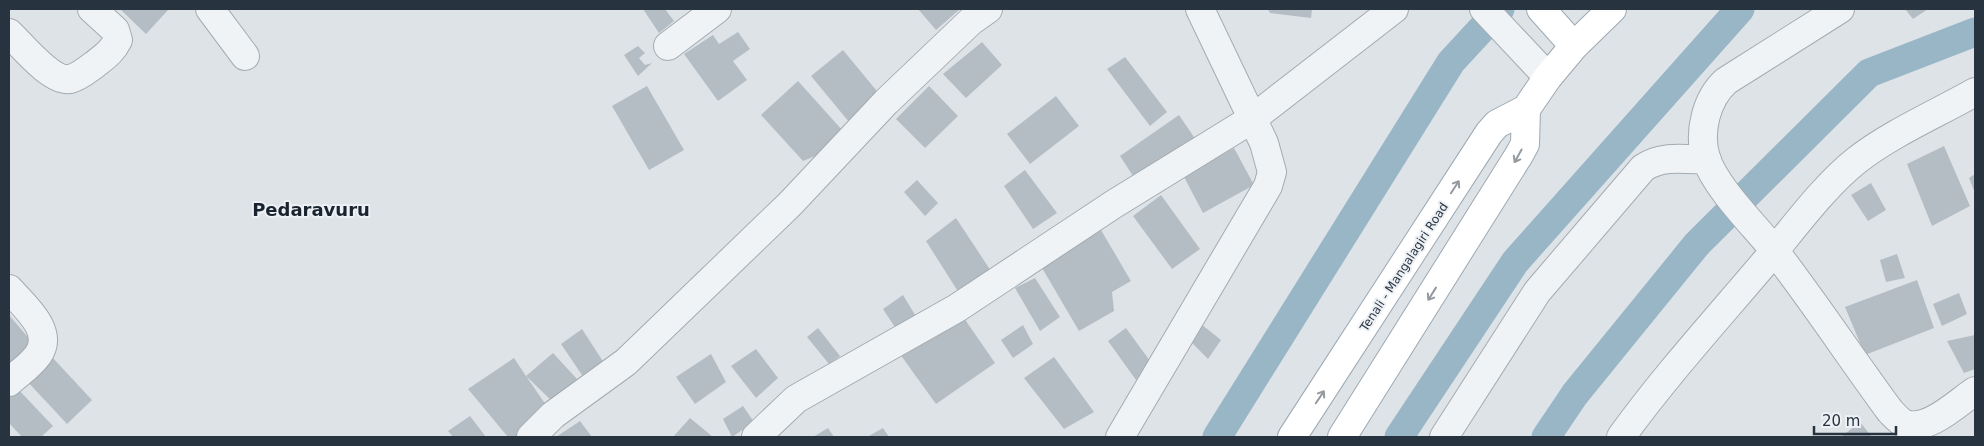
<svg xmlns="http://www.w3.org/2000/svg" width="1984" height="446" font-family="'DejaVu Sans',sans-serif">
	<rect width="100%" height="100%" fill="#dee3e7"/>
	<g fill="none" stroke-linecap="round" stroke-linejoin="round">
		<path stroke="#99b6c7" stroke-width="29" d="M1217,437L1451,62L1500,9
			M1399,437L1515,262L1740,9
			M1546,437L1575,394L1697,244L1869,73L1975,32"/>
	</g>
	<path fill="#b5bdc4" d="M120,9H169L146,34Z
		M643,9H665L674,21L659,33Z
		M918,9H960L936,30Z
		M1268,9H1312L1311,18L1270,13Z
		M1905,9H1928L1913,19Z
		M738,32L750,49L733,61L747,80L718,101L684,54L713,35L719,44Z
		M982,42L1002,65L966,98L943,74Z
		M638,46L645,53L639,58L645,65L652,63L638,76L624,55Z
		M843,50L886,102L854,128L811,76Z
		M1125,57L1167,112L1150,126L1107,69Z
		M798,81L852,141L803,161L761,115Z
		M647,86L684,150L649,170L612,106Z
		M929,86L958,116L925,148L896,119Z
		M1056,96L1079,126L1030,164L1007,134Z
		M1179,115L1198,143L1137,182L1120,156Z
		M1944,146L1970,206L1932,226L1907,164Z
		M1234,148L1254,185L1203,213L1183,175Z
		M1025,170L1057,213L1033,229L1004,186Z
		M1975,174V193L1969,178Z
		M917,180L938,203L925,216L904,192Z
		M1871,183L1886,210L1868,221L1851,195Z
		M1161,195L1200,249L1172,269L1133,216Z
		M956,218L991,271L959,293L926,241Z
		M1098,225L1131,281L1112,292L1114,311L1079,331L1038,261Z
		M1897,254L1905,278L1886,282L1880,260Z
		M1035,278L1060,317L1040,331L1015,288Z
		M1917,280L1934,328L1865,355L1845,307Z
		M1959,293L1967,314L1942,326L1933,304Z
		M903,295L917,318L898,332L883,309Z
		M957,308L995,363L936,404L897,350Z
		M9,315L37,348L9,372Z
		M1201,324L1221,340L1208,359L1190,341Z
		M1023,325L1033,344L1013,358L1001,340Z
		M818,328L840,356L829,364L807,337Z
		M1126,328L1150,361L1136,380L1108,341Z
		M582,329L606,366L586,381L561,344Z
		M1975,335V369L1964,373L1947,341Z
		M756,349L778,378L756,398L731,366Z
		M553,353L577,379L553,402L526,376L553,415L531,437H508L468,389L514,358L526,376Z
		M711,354L726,382L695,404L676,377Z
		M51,356L92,400L67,424L26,380Z
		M1054,357L1094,412L1064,429L1024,378Z
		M16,387L53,426L41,437H22L9,423V394Z
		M743,406L754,422L732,437L723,419Z
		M470,416L486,437H453L448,431Z
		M690,418L713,437H673Z
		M580,421L592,437H556Z
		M1860,422L1872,437H1841Z
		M828,428L834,437H813Z
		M883,428L889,437H867Z"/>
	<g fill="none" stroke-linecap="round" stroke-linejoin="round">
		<g stroke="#a3abb1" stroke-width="30">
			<path id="minor" d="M210,9L245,56
				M1484,9L1548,77
				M1840,9L1726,81C1706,99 1698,133 1706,158C1715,187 1755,226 1774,250C1814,302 1851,358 1890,411C1894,415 1900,422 1905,424C1928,432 1957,403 1975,391
				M9,33C22,45 51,82 70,79C79,77 87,70 94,65C104,57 112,52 118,40L115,30L92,9
				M668,46L717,9
				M9,289C24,306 55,331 38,355C30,366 18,374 9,382
				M531,437L553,415L626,362L790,204L886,102L971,21L988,9
				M756,437L796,399L957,308L1114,204L1252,119L1394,9
				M1120,437L1268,186L1272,172L1264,143L1200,9
				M1444,437L1537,292L1643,168C1662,155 1684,159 1707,160
				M1621,437C1665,376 1717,319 1766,261C1793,229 1823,187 1857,160C1892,133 1936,114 1975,92"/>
		</g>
		<g stroke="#9da9b3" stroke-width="30">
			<path id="major" d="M1541,9L1574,46
				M1292,437L1489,133L1497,124L1526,109
				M1342,437L1519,155L1525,144L1526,109L1548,77L1574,46L1612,9"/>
		</g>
		<use href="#minor" stroke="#f0f3f6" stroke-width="28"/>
		<use href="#major" stroke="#fff" stroke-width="28"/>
	</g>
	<defs><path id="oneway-shaft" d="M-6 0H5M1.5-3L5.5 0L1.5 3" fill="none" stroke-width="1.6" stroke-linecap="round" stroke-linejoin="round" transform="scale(1.25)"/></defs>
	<g stroke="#93999e">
		<use href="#oneway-shaft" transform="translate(1518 156) rotate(119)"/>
		<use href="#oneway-shaft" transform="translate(1455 187) rotate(-57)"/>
		<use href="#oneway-shaft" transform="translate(1432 294) rotate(122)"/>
		<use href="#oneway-shaft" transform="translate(1320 397) rotate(-56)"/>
	</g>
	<g text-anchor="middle" stroke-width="4" stroke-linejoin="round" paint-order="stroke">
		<g font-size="12" fill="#27333e" stroke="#edf1f5">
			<text transform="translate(1404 267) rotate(-57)" y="4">Tenali - Mangalagiri Road</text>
		</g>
		<g font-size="18" font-weight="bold" fill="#19242e" stroke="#edf1f5">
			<text x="311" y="216">Pedaravuru</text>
		</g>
	</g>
	<rect width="1984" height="446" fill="none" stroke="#27333e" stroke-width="20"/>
	<path d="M1814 426v8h82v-8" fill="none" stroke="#27333e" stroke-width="2.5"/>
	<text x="1822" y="426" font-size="15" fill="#27333e" stroke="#edf1f5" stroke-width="4" paint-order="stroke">20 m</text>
</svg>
